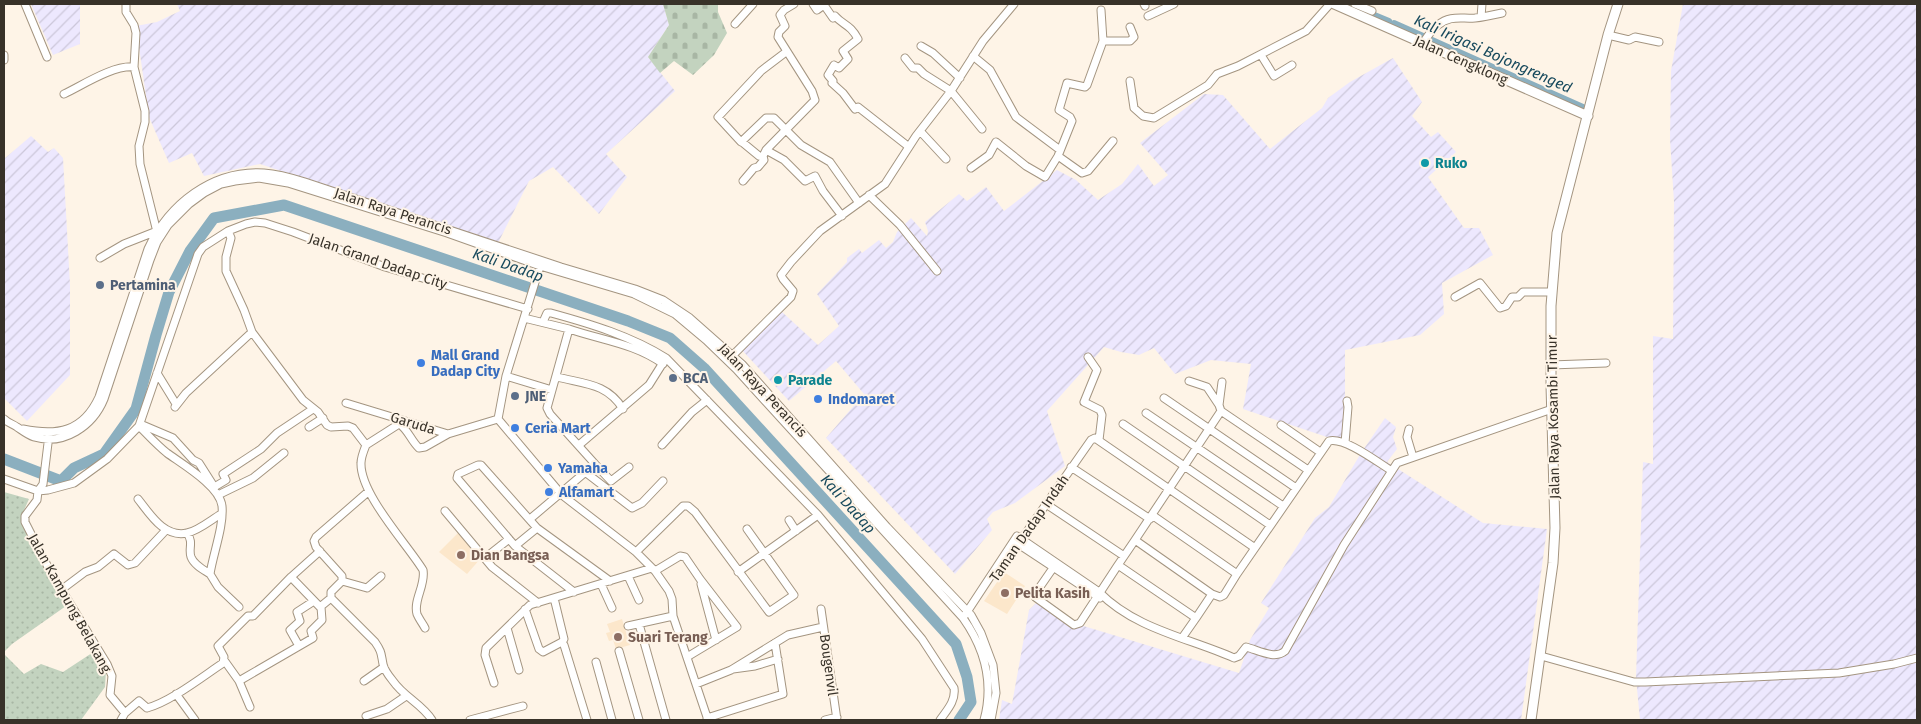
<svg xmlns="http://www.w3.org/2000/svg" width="1921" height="724" font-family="'Fira Sans',sans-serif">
	<defs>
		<pattern id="industrial-furrows" width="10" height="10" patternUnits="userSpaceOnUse" patternTransform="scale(1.25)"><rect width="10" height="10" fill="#ede8fe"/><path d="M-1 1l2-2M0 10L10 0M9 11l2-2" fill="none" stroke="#ccc7da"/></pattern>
		<pattern id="grass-dots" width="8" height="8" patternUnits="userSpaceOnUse" patternTransform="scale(1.25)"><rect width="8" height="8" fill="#c3d3bf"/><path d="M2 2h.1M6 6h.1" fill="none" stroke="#a8b6a4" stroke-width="1.8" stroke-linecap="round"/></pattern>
		<pattern id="cemetery-stones" width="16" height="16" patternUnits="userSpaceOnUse" patternTransform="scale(1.25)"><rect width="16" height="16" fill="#c3d3bf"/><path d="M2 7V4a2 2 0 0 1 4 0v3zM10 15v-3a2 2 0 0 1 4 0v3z" fill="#a8b6a4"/></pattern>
	</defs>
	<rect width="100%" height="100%" fill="#fef4e7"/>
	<path fill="#fce7cb" d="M459,532L481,558L467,574L439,552Z
		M1004,572L1025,586L1007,614L984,601Z
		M622,619L630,645L616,649L613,640L609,641L606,633L610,632L607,624Z"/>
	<path fill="url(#industrial-furrows)" d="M31,4H80V44L53,55Z
		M177,4H663L669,25L648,57L675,91L606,154L627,177L599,214L553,167L529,181L498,243L260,164L204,176L192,153L169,163L149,117L136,26L157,22L180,11Z
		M1683,4H1917V720H1640L1636,678L1643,462L1653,464V336L1673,339L1674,202L1670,139L1671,71Z
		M1393,58L1422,102L1412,116L1431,137L1438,132L1456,152L1428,177L1464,228H1479L1493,255L1442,283L1444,314L1420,335L1345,350V411L1342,442L1243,409L1251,364L1211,360L1175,374L1154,348L1139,355L1121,352L1104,347L1047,411L1065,466L1015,503L993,512L987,519L992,530L955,574L826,438L864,394L836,361L789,401L741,349L781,311L818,345L839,326L817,294L847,262V258L859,249L862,253L879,240L886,248L893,242L897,232L911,218L927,236L928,231L925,222L959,194L967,201L986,187L1004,211L1057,170L1076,180L1098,200L1122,184L1138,164L1154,186L1168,175L1140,143L1204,94L1223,95L1270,149L1322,108L1328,98L1350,82Z
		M31,136L48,152L54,148L63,158L70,285V375L27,421L4,398V159Z
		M1385,418L1396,427L1393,437L1397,449L1387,462L1483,523L1547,529L1521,720H999L1002,700L1012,704L1029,610L1037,602L1057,618L1239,673L1250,640L1269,608L1261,603L1315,518L1329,507L1361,453Z"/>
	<path fill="url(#grass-dots)" d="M4,492L29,499L21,517L34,548L66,606L12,644L4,652Z
		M95,651L106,670L105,687L81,720H4V654L24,674L41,664L63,672Z"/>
	<path fill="url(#cemetery-stones)" d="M663,4H718V12L727,33L714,55L693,75L674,61L660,73L648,57L669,25Z"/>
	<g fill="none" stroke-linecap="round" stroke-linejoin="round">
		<path stroke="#8bafbf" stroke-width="6" d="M1348,4L1389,21
			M1394,23L1583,107"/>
		<path stroke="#8bafbf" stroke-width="11" d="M4,459L61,481L74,468L104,454L136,409L156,335L169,292L190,251L214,218L284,205L628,321L670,338L704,368L956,644L967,677L971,702L959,720"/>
		<g stroke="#a49581" stroke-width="9">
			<path id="minor" d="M25,4L47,57
				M126,4V12L134,25L136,33L134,67L145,111V122L139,146L140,164L157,232
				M813,4L817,10L824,5L833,18L835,16C844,26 850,24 858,39L843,51L848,59L839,68L834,65L828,75L833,81L832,83L843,93L855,109L858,107L909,147
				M1144,4L1145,6
				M1355,4L1372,11
				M1148,16L1174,4
				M1481,17L1482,4
				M735,24L753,4
				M1608,35L1629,40L1635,37L1659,42
				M1103,41H1130L1134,37L1130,27
				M1423,43C1427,37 1432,29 1438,25C1450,15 1461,19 1475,18C1484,17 1493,15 1502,13
				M921,46L933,53L960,78
				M786,52L761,71L718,117L741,142L766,118H774L801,145L830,162L859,203
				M4,55V60
				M1261,55L1274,76L1292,65
				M973,56L990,70L1016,117L1060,150
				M905,58L913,68H918L924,74L951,91L982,129
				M1130,81L1134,108L1143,116L1154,118L1208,85L1217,74L1238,66L1306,31L1330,4
				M64,94C83,85 113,65 134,67
				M920,131L946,159
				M742,142L759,156L763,157
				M766,150L784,160L805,181L815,176L823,191L842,216
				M1058,156L1082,173L1088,171L1113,141
				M971,168L989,155L996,142L1026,166L1045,177L1058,156L1072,121L1070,117L1059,110L1067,83L1085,87L1087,85L1103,41L1101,10
				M743,181L754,168L758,167L764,160L763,156L766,150L815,100L812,91L778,37L779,32L785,26L780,15L784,10L794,4
				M869,195L900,225L937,271
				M228,231L231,238L226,257V271L244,310L252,332L303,400L318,412L327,425L331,427L348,426L353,428L366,445
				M100,258L124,244L157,231
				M1455,297L1480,283L1500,308L1506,306L1512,297H1518L1523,292H1552
				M524,318L569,329L547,408L550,414L595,464L530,519
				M543,322L547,313H551C591,324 631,336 666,358L818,515L922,639L954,688C956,701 947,710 940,720
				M569,329C601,340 636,344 663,364
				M731,357L791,297L793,291L783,279L781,275L791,262L820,231L885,184L916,136L951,91L983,41L1014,4
				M1088,357L1097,370L1084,402L1100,410L1102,415L1099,440
				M1551,365L1606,363
				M157,373L176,404
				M506,376L552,390
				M557,377C584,384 607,383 623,409
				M1189,381L1207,387L1219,405
				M1222,382L1219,405L1221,411L1308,470
				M1164,398L1296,488
				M346,403L448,434L498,419
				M175,407L186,393L252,332
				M1146,413L1283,506
				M4,419C8,423 13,424 17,427C23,431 28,435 34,437C64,446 93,426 104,399L150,260L157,242L168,225L189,204L204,193L221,184L235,181L259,178L288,183L447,233L540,266L634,294L675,314L706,340L736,369L963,618C985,649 994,683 984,720
				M498,419L562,495L636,552L655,571L669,591L672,599L673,616L708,720
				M498,419L506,376L541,263
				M140,424L173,438L193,460L199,463L213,485L216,486L226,480L223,474L261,449L277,433L313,409
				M1123,424L1270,525
				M1281,425L1320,452
				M139,426C148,435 157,445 167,453C182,464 220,486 222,506C224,526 213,554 210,574L218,587L239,607
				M309,427L323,418
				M23,429C57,436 83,432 99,397L148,249C169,204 212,170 264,173C278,174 292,178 305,182L561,267L635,289L663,300L690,318L742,364L887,527L971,615L981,633L993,665L996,693L991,720
				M1409,429L1407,437L1413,457
				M49,435L43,484L38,491L37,500L25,516V522L49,569L107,664L112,676L110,695L125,713L121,720
				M1345,443L1348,407L1347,401
				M579,445L649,385L666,358
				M662,445L692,412L707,400
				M595,464L611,481L629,467
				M478,465H481L537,528L515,546L457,478L458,474Z
				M1071,467L1150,519
				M585,472L632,508L642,503L663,481
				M4,479L38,491L48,490L74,483L107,459L139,426L198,254L203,247L228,231L246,224L255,222L265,223L293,232L385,267L528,309
				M218,495L253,478L284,453
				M138,499C150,514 164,538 187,533C198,531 211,520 221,514
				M1046,504L1124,556
				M445,511L492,567L538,603
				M1152,515L1237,574
				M789,520L796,531
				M537,528L610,581
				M187,533C194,543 188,548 191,557C194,565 204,570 210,574
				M1135,540L1221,411
				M1015,542L1100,598
				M515,546L574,592
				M636,552L683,506H688L695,512L769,612L794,595L747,529
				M485,558L509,539
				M1005,563L1091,440L1095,438L1255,548
				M1053,568L1035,594V597L1074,625L1080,623L1118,565L1196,618L1212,594L1135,540L1118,565
				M655,571L680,556L685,557L700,579L737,627L687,657
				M738,572L818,515
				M628,576L639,600
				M291,577L320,551
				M342,581L367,588L381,576
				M601,584L612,608
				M701,584L716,640
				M61,590L85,572L98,567L114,554L128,565L135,563L166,530
				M1212,594L1220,597L1224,595L1237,574L1329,441C1345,437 1377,462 1392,471
				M331,598L375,642C382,652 381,654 383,664C384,670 389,676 393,681C404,697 422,704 432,720
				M525,609L539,649L543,652L562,642L564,639L554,598
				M821,609L837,720
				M965,615L1017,536L1099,592C1135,629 1189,638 1234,658L1239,656L1246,647C1258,650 1275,660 1285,651L1344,545L1397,463L1552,409
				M639,624L666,720
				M628,626L673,616
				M425,628C423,624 419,619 417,614C413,600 426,585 423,570C407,544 360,494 361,463C361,457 364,450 366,445L399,424C408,429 411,441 419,448L425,447L448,434
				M507,628L519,670
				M1182,638L1196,618
				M564,645L587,720
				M299,646L290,630L300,621L297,612L314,601
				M619,651L639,720
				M1541,656L1634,682H1645L1839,673L1894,664L1917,658
				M224,660L239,681L250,707
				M596,662L612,720
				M733,669L755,666L778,659
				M239,681L313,638L311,631L322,620L321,607
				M364,681L384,667
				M494,683L485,655L486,648L530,605L652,568
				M696,684L731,670L788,635L823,627
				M176,694L195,720
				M125,713L139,701L147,708C170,702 202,677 223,663L224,657L218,646L248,616H253L291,577L320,607L331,598V592L342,581V576L316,547L314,541L316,537L369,491
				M366,716L387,709L406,696
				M707,718L783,694L775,643
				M470,720L523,706
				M825,720L837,717"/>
		</g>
		<g stroke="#a49581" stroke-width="11">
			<path id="major" d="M1334,4L1588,116
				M1531,720L1553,563L1555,528L1551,385V306L1557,233L1608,35L1618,4"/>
		</g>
		<use href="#minor" stroke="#fff" stroke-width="7"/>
		<use href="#major" stroke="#fff" stroke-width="9"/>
	</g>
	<g fill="#0f9aa8" stroke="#fef4e7" stroke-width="2">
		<circle cx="1425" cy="163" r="5"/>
		<circle cx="778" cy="380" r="5"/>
	</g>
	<g fill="#5c6f8a" stroke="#fef4e7" stroke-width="2">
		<circle cx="100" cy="285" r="5"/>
		<circle cx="673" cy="378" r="5"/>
		<circle cx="515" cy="396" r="5"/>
	</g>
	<g fill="#3f7fe0" stroke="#fef4e7" stroke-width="2">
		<circle cx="421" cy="363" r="5"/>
		<circle cx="818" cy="399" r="5"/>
		<circle cx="515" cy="428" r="5"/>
		<circle cx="548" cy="468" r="5"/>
		<circle cx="549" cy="492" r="5"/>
	</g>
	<g fill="#8d6e63" stroke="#fef4e7" stroke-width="2">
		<circle cx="461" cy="555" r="5"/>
		<circle cx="1005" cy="593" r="5"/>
		<circle cx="618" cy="637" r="5"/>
	</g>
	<g text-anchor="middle" stroke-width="4" stroke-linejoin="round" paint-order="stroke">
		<g font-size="14" fill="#383229" stroke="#fef4e7">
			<text transform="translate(1461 60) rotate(24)" y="5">Jalan Cengklong</text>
			<text transform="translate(393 211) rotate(18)" y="5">Jalan Raya Perancis</text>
			<text transform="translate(378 261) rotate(19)" y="5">Jalan Grand Dadap City</text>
			<text transform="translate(763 390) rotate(47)" y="5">Jalan Raya Perancis</text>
			<text transform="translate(1553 417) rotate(-91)" y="5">Jalan Raya Kosambi Timur</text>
			<text transform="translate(413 423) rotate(17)" y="5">Garuda</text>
			<text transform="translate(1029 528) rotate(-55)" y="5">Taman Dadap Indah</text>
			<text transform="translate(70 603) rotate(61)" y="5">Jalan Kampung Belakang</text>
			<text transform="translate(829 665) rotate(82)" y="5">Bougenvil</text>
		</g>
		<g font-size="14" font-weight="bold" fill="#0d838f" stroke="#fef4e7" text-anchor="start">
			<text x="1435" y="168">Ruko</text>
			<text x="788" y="385">Parade</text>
		</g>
		<g font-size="14" font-weight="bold" fill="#4e5e75" stroke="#fef4e7" text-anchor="start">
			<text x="110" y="290">Pertamina</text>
			<text x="683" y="383">BCA</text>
			<text x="525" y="401">JNE</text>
		</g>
		<g font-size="14" font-weight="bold" fill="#366cbe" stroke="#fef4e7" text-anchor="start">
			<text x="431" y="360">Mall Grand<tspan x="431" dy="16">Dadap City</tspan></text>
			<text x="828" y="404">Indomaret</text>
			<text x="525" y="433">Ceria Mart</text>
			<text x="558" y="473">Yamaha</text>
			<text x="559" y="497">Alfamart</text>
		</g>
		<g font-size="14" font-weight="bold" fill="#785e54" stroke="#fef4e7" text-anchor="start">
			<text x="471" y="560">Dian Bangsa</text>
			<text x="1015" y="598">Pelita Kasih</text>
			<text x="628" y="642">Suari Terang</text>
		</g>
		<g font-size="15" font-style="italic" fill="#184a5d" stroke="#fef4e7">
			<text transform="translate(1493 54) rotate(24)" y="5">Kali Irigasi Bojongrenged</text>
			<text transform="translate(508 265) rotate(19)" y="5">Kali Dadap</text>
			<text transform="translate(848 504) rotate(48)" y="5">Kali Dadap</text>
		</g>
	</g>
	<rect width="1921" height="724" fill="none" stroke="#383229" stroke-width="10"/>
</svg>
